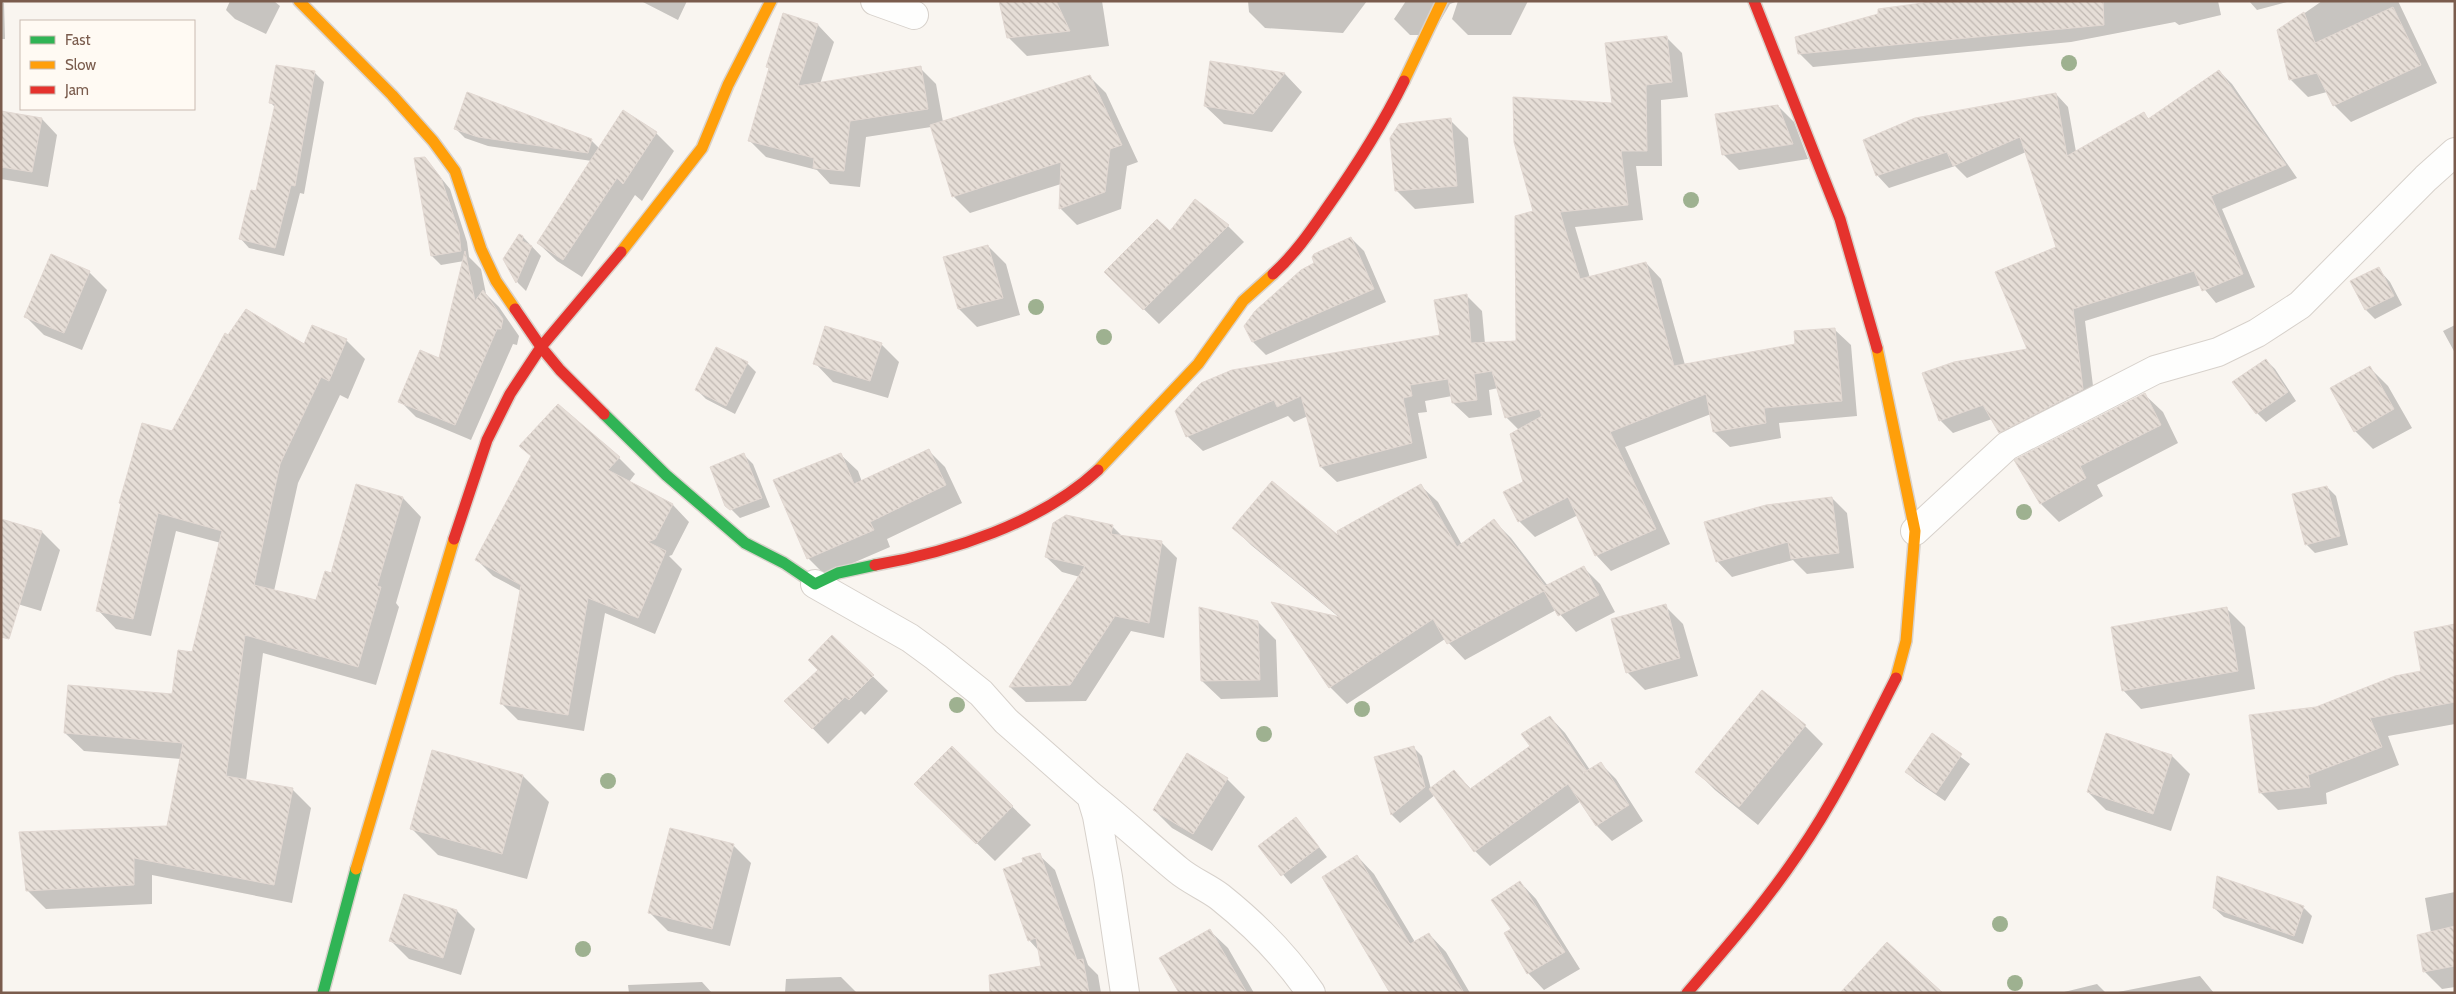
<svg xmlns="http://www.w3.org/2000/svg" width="2456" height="994" font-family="Cabin,sans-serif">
	<defs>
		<pattern id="building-back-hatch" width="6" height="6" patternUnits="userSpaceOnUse" patternTransform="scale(1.25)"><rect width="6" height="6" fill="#e6ded7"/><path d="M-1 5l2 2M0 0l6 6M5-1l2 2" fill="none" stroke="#bfb7b1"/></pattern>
	</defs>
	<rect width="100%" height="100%" fill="#f9f5f0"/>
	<path fill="#0003" d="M1,1L4,3L5,39H1Z
		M230,1H274L280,6L266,34L235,19L226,10Z
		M641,1H687L678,20Z
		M1013,1H1102L1109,46L1027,56L1009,38Z
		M1248,1H1367L1343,33L1265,28L1249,12Z
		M1406,1H1528L1511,35H1468L1452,19L1458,1L1450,4L1432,35H1410L1394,19Z
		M1947,1H2218L2221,15L2179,25L2175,22L2071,42L1813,67L1799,53Z
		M2249,1H2291L2257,10Z
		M2322,1H2398L2437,83L2351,122L2334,105L2327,92L2308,97L2290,79L2279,31Z
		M784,15L818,25L834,42L820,84L920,68L936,84L943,122L1090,77L1106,93L1138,162L1127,166L1121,209L1077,225L1060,208L1061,184L970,213L953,196L931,127L866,137L860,187L830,184L817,170L766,157L750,141Z
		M1666,37L1682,53L1688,97L1661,100L1662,166H1636L1643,220L1575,227L1590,278L1646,263L1661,279L1685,365L1796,346L1835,330L1851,345L1857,416L1779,423L1781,438L1730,447L1714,432L1711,414L1625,447L1670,544L1611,571L1596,555L1578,515L1535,537L1519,521L1525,483L1519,430L1506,417L1498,388L1489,390L1492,415L1469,418L1453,403L1452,396L1425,401L1427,412L1418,413L1427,458L1337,482L1321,467L1308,416L1294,422L1288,416L1203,451L1187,436L1177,412L1442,336L1467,296L1482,311L1485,344L1518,342L1534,212L1614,104Z
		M1211,62L1285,74L1302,92L1272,132L1224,124L1205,106Z
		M277,67L315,73L324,82L304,194L300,193L284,256L249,248L240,238L257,192L276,108L271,103Z
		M2219,71L2232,84L2297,178L2222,209L2255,287L2216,303L2201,285L2085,321L2095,402L2012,445L2000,432L1992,419L1953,433L1940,420L2029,350L2057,248L2026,152L1967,178L1955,166L1889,188L1877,175L2056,94L2068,107L2076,152L2144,114L2149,119Z
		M1778,106L1794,122L1808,159L1739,170L1723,154Z
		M1,112L42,119L57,135L48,187L1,179Z
		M623,112L656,133L674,151L642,201L635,195L582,277L557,261L538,243L592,161L488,146L465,138L456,129L591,140L600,149Z
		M1450,120L1468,138L1474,203L1415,209L1397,191Z
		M425,158L450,189L467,242L469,257L481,269L486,294L499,307L519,336L517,345L513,344L471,440L416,417L400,401L440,360L464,261L441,265L432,256Z
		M1196,201L1228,226L1244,242L1159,324L1106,272L1170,233Z
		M523,237L541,256L526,291L518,283L504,259Z
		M1351,238L1364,251L1386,302L1266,355L1253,342L1316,263Z
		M988,246L1006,264L1020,315L977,327L959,309Z
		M89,272L107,290L82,350L44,335L26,317Z
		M2381,272L2390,282L2402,305L2375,319L2366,310L2352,282Z
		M2455,325V353L2443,331Z
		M346,340L365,359L348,399L340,395L298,483L274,591L317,602L332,574L403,498L421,517L396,603L399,607L376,685L263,653L246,781L292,789L311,808L292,903L152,875V904L46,909L27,890L168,827L181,759L84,751L65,733L173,696L193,653L221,543L176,531L151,636L116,629L98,610L173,433L305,345Z
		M881,344L899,362L888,398L833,382L815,363Z
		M2266,360L2275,369L2296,401L2266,422L2257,413Z
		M747,363L756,372L735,414L706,399L697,390Z
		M2370,368L2388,386L2412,428L2373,449L2355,431Z
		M2144,394L2163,412L2178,443L2097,485L2103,496L2059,522L2041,504Z
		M928,450L945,467L962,503L887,539L890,547L825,575L808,558L840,454L858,471L862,482Z
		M744,455L753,464L770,507L740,518L727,505Z
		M619,458L635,474L629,482L673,505L689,522L672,555L669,556L682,569L655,634L605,613L584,731L518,720L501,703L521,591L493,576L477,560Z
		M1421,486L1438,502L1462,545L1494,521L1511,538L1548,586L1583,567L1600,584L1615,612L1576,632L1556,610L1465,660L1445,639L1347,704L1330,687L1340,618L1251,545L1234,528L1340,538Z
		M2327,487L2336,496L2348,545L2315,553L2306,544Z
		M1832,498L1847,513L1854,568L1807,574L1793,560L1732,577L1717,561Z
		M1112,526L1123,537L1161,542L1177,558L1164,638L1131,631L1086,701L1026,702L1010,687L1080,577L1062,572L1046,557Z
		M42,532L60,550L41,611L1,599Z
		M1665,606L1683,624L1698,676L1645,690L1627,672Z
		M2227,609L2245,627L2255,689L2141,709L2123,690Z
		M1258,622L1276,640L1278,697L1221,699L1202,681Z
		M2455,625V724L2388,736L2399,765L2326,793L2327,804L2278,810L2260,792L2316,708L2423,672Z
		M832,637L888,691L865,715L861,711L828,744L786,701L819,670Z
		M1762,691L1805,726L1823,744L1758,825L1715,790L1697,772Z
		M1550,717L1565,733L1590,770L1601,764L1616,779L1643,821L1612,841L1597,826L1581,801L1490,866L1475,851L1435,795L1400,823L1392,815L1375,757L1413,747L1422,756L1431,789L1454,771L1471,789L1531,747Z
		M1932,735L1970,764L1945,801L1916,781L1907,772Z
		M952,748L1031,825L995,861L916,784Z
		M433,752L523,776L549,802L527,879L438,855L412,829Z
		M2172,756L2190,774L2171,831L2106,810L2088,792Z
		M1227,779L1245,797L1212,851L1172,828L1154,810Z
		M1296,818L1327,857L1291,884L1260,847Z
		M733,845L751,863L730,946L668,931L650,913Z
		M1039,855L1055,870L1088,965L1098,975L1101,993H1046L1039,951L1029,940L1025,863Z
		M1357,856L1374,874L1415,942L1429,934L1446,952L1470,993H1391Z
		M1520,882L1536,899L1580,969L1544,990L1528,973L1505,934L1513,930Z
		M2455,892V987L2442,989L2424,971L2431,933L2425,898Z
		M2303,907L2312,916L2303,944L2224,917L2214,908Z
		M457,911L475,929L461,975L409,959L391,941Z
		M1209,930L1228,948L1254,993H1181Z
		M2200,976L2214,993H2113Z
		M841,977L857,993H785L786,979Z
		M702,982L712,993H629L628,985Z
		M2097,984L2106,993H2060Z"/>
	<path fill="url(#building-back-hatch)" stroke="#e2d8d2" d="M999,1H1056L1070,31L1007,38Z
		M1937,1H2103L2104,25L1798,54L1795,37L1878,14V9Z
		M2393,7L2421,65L2333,106L2317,73L2289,80L2277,30L2304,12L2315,43Z
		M783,13L818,24L798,86L921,66L928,109L850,121L844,171L813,168L814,158L748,141L769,68L766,67Z
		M1667,36L1672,82L1646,85L1647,151H1621L1628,205L1560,212L1580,279L1646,262L1674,366L1795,344L1794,331L1835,328L1842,401L1764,408L1766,423L1713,432L1706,394L1610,432L1656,529L1595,556L1568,497L1518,522L1503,492L1523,482L1510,434L1542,416L1539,409L1505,418L1492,371L1474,374L1477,400L1452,403L1448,379L1410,385L1412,396L1403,398L1412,443L1320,467L1301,396L1277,407L1274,400L1186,437L1175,411L1201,383L1232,370L1440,335L1434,300L1467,294L1471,343L1516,341L1515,216L1533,211L1514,142L1513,97L1612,103L1605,43Z
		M1210,61L1285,73L1253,114L1204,106Z
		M276,65L315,71L295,186L291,185L275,248L239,239L251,190L256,191L275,104L269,103Z
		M2219,70L2286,165L2211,196L2243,274L2202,291L2194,271L2073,309L2083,389L1999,433L1983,405L1939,421L1922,373L1954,362L2027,349L1995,272L2056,247L2020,137L1953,166L1947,152L1876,176L1863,140L1915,118L2056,93L2067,156L2144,112L2148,119Z
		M1090,75L1122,145L1110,149L1105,192L1059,209L1061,162L952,197L930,125Z
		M467,92L592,139L588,153L478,137L454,129Z
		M1778,105L1793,144L1722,155L1715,114Z
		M623,110L657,132L623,184L617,178L563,260L537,243Z
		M1,111L42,118L32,172L1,167Z
		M1451,118L1457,186L1395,191L1390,138L1399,124Z
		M425,157L441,178L459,232L461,251L431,256L414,158Z
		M1195,199L1229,225L1143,310L1104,272L1157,219L1170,231Z
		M519,234L523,236L522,241L532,246L516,283L503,259Z
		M1351,237L1374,289L1252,342L1244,326L1255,311L1301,270L1314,263L1312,257L1314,254Z
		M988,245L1003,298L958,309L943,257Z
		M465,251L475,301L483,290L503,319L501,329H497L455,425L398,402L420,350L439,358Z
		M51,254L90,271L64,333L24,317Z
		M2379,267L2394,296L2365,310L2350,281Z
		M246,309L304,344L312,325L347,339L329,381L321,377L280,464L254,585L316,600L325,571L331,573L356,484L403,497L377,586L381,587L358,667L245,635L226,776L293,788L274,885L134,858V885L26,891L19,832L167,826L183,743L64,733L68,685L172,694L178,650L192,652L222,531L158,513L133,619L96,611L121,504L119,503L142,423L172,431L225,333L228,335Z
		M825,326L882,343L870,381L813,364Z
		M716,347L748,362L726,406L695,390Z
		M2266,359L2288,392L2256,414L2232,382Z
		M2370,366L2394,409L2354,432L2330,388Z
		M2145,393L2161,425L2080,466L2086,478L2040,504L2014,460Z
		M558,404L620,457L608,470L673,504L655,539L648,542L666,551L638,618L588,598L568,715L500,704L521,585L475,560L531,456L519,446Z
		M929,449L946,485L870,522L874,530L807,559L773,480L841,453L854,484Z
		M744,453L762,498L730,510L725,506L710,467Z
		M1272,481L1338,535L1337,531L1421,484L1457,547L1494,519L1545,586L1584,566L1599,595L1558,616L1544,591L1447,644L1433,619L1329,688L1271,602L1340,617L1232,528Z
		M2327,486L2340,536L2305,545L2292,494Z
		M1832,497L1839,553L1791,559L1788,542L1716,562L1704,522L1766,505Z
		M1066,515L1113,525L1111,534L1162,541L1149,623L1115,616L1070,685L1009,687L1085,566L1045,557L1053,523Z
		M1,519L42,531L9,639L1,637Z
		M1666,604L1680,658L1626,673L1611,619Z
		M1199,607L1258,621L1260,680L1201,681Z
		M2227,607L2238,671L2122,691L2111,627Z
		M2455,624V702L2370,718L2382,747L2308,775L2310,787L2259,793L2249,715L2316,707L2395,676L2421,671L2414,632Z
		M832,635L874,675L849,700L845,697L812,729L784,701L818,670L808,660Z
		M1762,690L1806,725L1739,807L1695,772Z
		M1550,716L1587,771L1583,773L1601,762L1629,805L1596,826L1568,784L1474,852L1429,789L1454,770L1470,789L1530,746L1521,734Z
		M1932,733L1962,754L1936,793L1905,772Z
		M2106,733L2172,755L2153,814L2087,792Z
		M952,746L1013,806L976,844L914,784Z
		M1414,746L1425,787L1391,815L1374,757Z
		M432,750L523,775L502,854L410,829Z
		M1187,753L1228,778L1193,834L1153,810Z
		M1296,817L1319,847L1281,876L1258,846Z
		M670,828L734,844L712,929L648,913Z
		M1040,853L1077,960L1083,959L1089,993H990L989,975L1041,966L1036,938L1028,941L1003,869L1023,862L1022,858Z
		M1357,855L1410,944L1429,933L1464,993H1390L1322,877Z
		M2217,876L2304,906L2294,936L2213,908Z
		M1520,881L1565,952L1527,974L1504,933L1511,929L1491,900Z
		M404,894L457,910L443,958L389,941Z
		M2455,926V966L2423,972L2417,935Z
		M1210,929L1247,993H1179L1159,958Z
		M1887,942L1943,993H1840Z"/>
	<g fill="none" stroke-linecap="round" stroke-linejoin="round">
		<g stroke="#d7d1cb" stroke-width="30">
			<path id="street" d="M875,1L914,15
				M1915,531L2007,446L2155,370L2218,352L2257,333L2300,305L2426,178L2455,152
				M815,584L910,638L936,657L981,693L1006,721L1091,796L1097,816L1108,877L1125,993
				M1091,796C1121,820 1149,846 1178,870C1191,881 1207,887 1220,897C1255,925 1286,956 1311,993"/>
		</g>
		<g stroke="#d9d2cb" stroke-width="14">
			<path id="fast" d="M604,414L666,475L745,543L784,563L815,584L838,573L875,565
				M323,993L356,869"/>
		</g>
		<g stroke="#d9d2cb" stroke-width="14">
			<path id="slow" d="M299,1L392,95L433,141L455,171L481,249L496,281L515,309
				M1404,81L1442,1
				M621,252L702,148L728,85L771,1
				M1877,348L1915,531L1906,641L1896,678
				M1098,470L1198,364L1243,301L1273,274
				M356,869L454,539"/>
		</g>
		<g stroke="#d9d2cb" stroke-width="14">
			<path id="jam" d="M1754,1L1840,219L1877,348
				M1273,274C1295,254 1310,232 1326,209C1355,168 1382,126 1404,81
				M604,414L560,370L541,347L621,252
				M454,539L487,440L510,394L541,347L515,309
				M875,565C951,552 1041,523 1098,470
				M1687,993C1726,948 1765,903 1798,854C1836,799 1866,737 1896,678"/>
		</g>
		<use href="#street" stroke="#fefefd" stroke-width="28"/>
		<use href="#fast" stroke="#30b455" stroke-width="11"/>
		<use href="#slow" stroke="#ff9f0a" stroke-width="11"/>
		<use href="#jam" stroke="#e5322d" stroke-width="11"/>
	</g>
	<g fill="#9eb190">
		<circle cx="2069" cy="63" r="8"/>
		<circle cx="1691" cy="200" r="8"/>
		<circle cx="1036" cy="307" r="8"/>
		<circle cx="1104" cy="337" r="8"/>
		<circle cx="2024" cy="512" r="8"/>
		<circle cx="957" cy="705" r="8"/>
		<circle cx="1362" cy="709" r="8"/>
		<circle cx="1264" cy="734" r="8"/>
		<circle cx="608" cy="781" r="8"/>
		<circle cx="2000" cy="924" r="8"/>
		<circle cx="583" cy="949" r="8"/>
		<circle cx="2015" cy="983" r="8"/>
	</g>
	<rect width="2456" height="994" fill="none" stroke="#7a5c4d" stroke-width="5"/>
	<rect x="20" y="20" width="175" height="90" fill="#fffaf3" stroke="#cabbb1"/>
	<rect x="30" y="36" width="25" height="8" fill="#30b455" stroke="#cabbb1"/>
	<text x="65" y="45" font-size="15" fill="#7a5c4d">Fast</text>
	<rect x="30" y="61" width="25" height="8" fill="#ff9f0a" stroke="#cabbb1"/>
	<text x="65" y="70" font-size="15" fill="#7a5c4d">Slow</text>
	<rect x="30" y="86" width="25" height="8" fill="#e5322d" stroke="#cabbb1"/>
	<text x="65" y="95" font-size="15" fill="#7a5c4d">Jam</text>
</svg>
